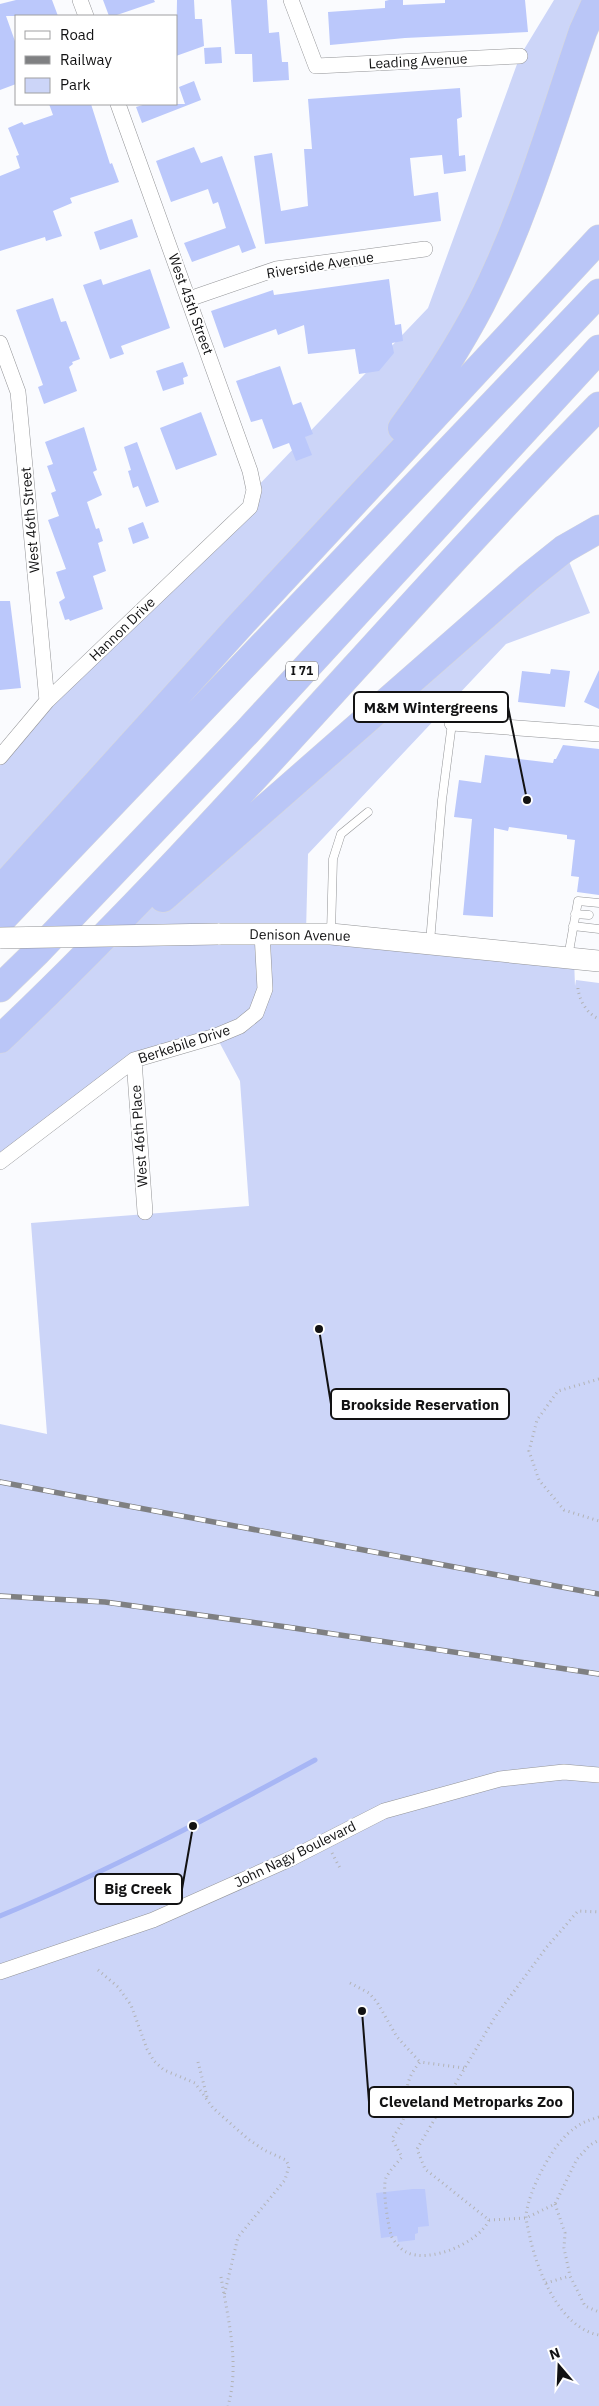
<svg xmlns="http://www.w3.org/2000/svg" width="599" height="2406" font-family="'IBM Plex Sans',sans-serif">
	<rect width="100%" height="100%" fill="#fafbfe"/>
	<path fill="#ccd5f8" d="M554,0H597L516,226L424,398L379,460L0,890V757L250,507L254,490L428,308L520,56Z
		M564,549L590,613L506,644L308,854L306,932L574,959L575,986L576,980L599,983V2406H0V1424L47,1434L31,1223L249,1206L240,1081L216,1036L134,1060L0,1162V1039Z"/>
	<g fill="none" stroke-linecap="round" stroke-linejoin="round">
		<path stroke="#a7b6f5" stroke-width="5" d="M0,1916C109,1871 212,1816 315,1760"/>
	</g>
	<path fill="#bbc8fb" d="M16,0H52L58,16H6L16,44V84L0,90V4Z
		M103,0H154L155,2L114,16H109Z
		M177,0H194L195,19H202L204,46L176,56Z
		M231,0H267L269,33L279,32L282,62H288L289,80L253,82L252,54H235Z
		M389,0H403V5L445,3V0H525L528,32L405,38L330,45L328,12L385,8V1Z
		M221,47L222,63L205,64L204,48Z
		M194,81L201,100L142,123L136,107L146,104H185L179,87Z
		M460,88L462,117L457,119L459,156L465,155L466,171L444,174L442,155L410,158L414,196L438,192L441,221L265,244L254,156L272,153L281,211L308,206L304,149H312L308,99Z
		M49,104H91L110,164L112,163L119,182L70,198L72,203L53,211L62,236L46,241L45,237L0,251V176L20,168L16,156L19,155L8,128L22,122L24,125L53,115Z
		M194,147L201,163L222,156L256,248L242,253L239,245L192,262L184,243L226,228L218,202L213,204L208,189L171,202L156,161Z
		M132,219L138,237L100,250L94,232Z
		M150,269L170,328L121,346L124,354L110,359L83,285L101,279L103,285Z
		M389,279L395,325L401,324L403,341L392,343L394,353L379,371L359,374L355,349L308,354L304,325L278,335L276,329L224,348L211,311L273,290L274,295Z
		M53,298L61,322L66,321L80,359L72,362L73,364L69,367L77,391L44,404L38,387L43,385L16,310Z
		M183,362L188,376L183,378L184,384L163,391L156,371Z
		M280,366L293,405L301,402L313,434L305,437L312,455L296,461L289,443L273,449L262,419L251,422L236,381Z
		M201,412L217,455L176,470L160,428Z
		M84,427L97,470L93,472L102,495L87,502L96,529L99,528L103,541L98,543L106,571L93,576L103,609L70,621L69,619L65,620L59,602L65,598L56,572L66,569L48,520L59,516L51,493L56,491L47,466L53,464L45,442Z
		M137,442L159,502L146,507L138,486L133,488L128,471L131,470L124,447Z
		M143,522L149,538L133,544L128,528Z
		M0,601H10L21,688L0,690Z
		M551,669L570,671L565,707L518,702L522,671L550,674Z
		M599,670V709L584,702Z
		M563,745L599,749V895L577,892L579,877L571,876L575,840L567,839V835L509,827L508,831L494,828L493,917L463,915L472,819L454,817L459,780L481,783L485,755L553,763L554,759H556Z
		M413,2189H425L429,2226L418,2227V2233L415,2234V2240L398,2242L397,2236L381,2238L376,2193Z"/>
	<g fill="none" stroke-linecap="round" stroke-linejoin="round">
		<g stroke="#939497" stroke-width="9">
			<path id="service" d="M575,914L589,915
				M573,926L599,929
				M331,932L333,859L341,834L368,812
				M430,942L442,800L452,723
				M568,957L578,901L599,903"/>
		</g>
		<g stroke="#939497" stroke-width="16">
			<path id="minor" d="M80,0L86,16
				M291,0L316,66L520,56
				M189,299L276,269L425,249
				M0,343L18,392L47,701
				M452,723L599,734
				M0,757L47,701L250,507L254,490L250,471L118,104
				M134,1060L145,1212
				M0,1162L134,1060L216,1036L240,1026L256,1013L265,989L262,933
				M0,1972L153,1920L290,1859L384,1811L500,1779L564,1772L599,1775"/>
		</g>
		<g stroke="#939497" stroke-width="22">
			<path id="secondary" d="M218,934H331L599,961"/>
		</g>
		<g stroke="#d9d9d9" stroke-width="29">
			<path id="motorway" d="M402,428C431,389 458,348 481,304C525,217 552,122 583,31L597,0
				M0,890L243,622L599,239
				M163,898L529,577L564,549L599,529
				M0,921L599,293
				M0,988L37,952L247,732L599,349
				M0,1039C211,839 396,613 599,406"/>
		</g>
		<path stroke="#b2b3b6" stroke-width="3" stroke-dasharray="1 4" stroke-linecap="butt" d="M578,988C579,1000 587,1014 599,1019
			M599,1379L558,1391L537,1420L529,1451L539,1480L564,1510L599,1521
			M332,1853L341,1870
			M98,1970L118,1987L131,2005L147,2049L154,2061L164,2070L195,2083L213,2108L248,2139L264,2150L286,2160L289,2166L285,2180L238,2237L224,2296
			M350,1983L369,1993L377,2002L397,2037L420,2062
			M198,2062L207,2097
			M464,2068L420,2062C401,2085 410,2092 404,2117C402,2125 396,2132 392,2139L402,2157C397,2163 389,2171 386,2178C382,2188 388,2224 391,2235C392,2239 401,2250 406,2252C429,2264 479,2243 489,2220L425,2169L417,2149L495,2017L546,1948L578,1911L599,1912
			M599,2117C590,2120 582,2122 575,2128C553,2142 529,2190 526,2215C526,2223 529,2231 530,2238C538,2272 560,2328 599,2335
			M555,2204L565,2233L564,2248L570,2276L585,2306L599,2312
			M489,2220L526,2218L555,2204L577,2159L590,2145L599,2140
			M221,2277C228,2319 240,2364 228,2406
			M546,2283L570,2276"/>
		<use href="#service" stroke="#fff" stroke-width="8"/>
		<use href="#minor" stroke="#fff" stroke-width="15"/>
		<use href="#secondary" stroke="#fff" stroke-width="21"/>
		<use href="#motorway" stroke="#bac6f7" stroke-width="28"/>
		<g stroke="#7f8082" stroke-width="5.5">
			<path id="rail" d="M0,1482L599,1594
				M0,1596L105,1602L287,1627L599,1674"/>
		</g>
		<use href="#rail" stroke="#fff" stroke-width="4" stroke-dasharray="11" stroke-linecap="butt"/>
		<g stroke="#939497" stroke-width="22" stroke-linecap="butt">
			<path id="secondary-bridge" d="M0,938L218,934"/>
		</g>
		<use href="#secondary-bridge" stroke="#fff" stroke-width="21"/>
	</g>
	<g text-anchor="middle" stroke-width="4" stroke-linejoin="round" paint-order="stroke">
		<rect fill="#fff" stroke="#59595a" stroke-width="1" x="286" y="661.5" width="32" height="19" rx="4"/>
		<g font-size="12" font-weight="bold" fill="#121213">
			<text x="302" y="675">I 71</text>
		</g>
		<g font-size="14" fill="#121213" stroke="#fff">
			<text transform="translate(418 61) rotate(-3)" y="5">Leading Avenue</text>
			<text transform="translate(320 265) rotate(-9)" y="5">Riverside Avenue</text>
			<text transform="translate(191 304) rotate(70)" y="5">West 45th Street</text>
			<text transform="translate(30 520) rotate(-95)" y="5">West 46th Street</text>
			<text transform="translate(122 629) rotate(-44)" y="5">Hannon Drive</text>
			<text transform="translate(300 935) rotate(1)" y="5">Denison Avenue</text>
			<text transform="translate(184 1044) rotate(-18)" y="5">Berkebile Drive</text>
			<text transform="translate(139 1136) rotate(-94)" y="5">West 46th Place</text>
			<text transform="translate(295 1854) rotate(-26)" y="5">John Nagy Boulevard</text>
		</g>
	</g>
	<path fill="none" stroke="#121213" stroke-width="2" d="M527 800L508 707M319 1329L331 1404M193 1826L182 1889M362 2011L369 2102"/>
	<g fill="#121213" stroke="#fff" stroke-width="2">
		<circle cx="527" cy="800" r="5"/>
		<circle cx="319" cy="1329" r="5"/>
		<circle cx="193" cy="1826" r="5"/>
		<circle cx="362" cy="2011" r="5"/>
	</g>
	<g fill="#fff" stroke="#121213" stroke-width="2">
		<rect x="354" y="692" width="154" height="30" rx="5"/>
		<rect x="331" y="1389" width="178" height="30" rx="5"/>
		<rect x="95" y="1874" width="87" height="30" rx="5"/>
		<rect x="369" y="2087" width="204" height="30" rx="5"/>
	</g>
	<g font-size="15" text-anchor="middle" font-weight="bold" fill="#121213">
		<text x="431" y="713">M&amp;M Wintergreens</text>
		<text x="420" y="1410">Brookside Reservation</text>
		<text x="138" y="1894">Big Creek</text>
		<text x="471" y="2107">Cleveland Metroparks Zoo</text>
	</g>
	<rect x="15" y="15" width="162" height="90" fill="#ffffff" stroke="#a0a0a1"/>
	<rect x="25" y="31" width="25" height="8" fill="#ffffff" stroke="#a0a0a1"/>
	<text x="60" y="40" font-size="15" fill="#121213">Road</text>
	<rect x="25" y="56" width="25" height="8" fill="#7f8082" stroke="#a0a0a1"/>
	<text x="60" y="65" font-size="15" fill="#121213">Railway</text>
	<rect x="25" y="78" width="25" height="15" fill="#ccd5f8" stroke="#a0a0a1"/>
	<text x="60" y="90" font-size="15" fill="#121213">Park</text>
	<g transform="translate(559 2366) rotate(341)" stroke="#ffffff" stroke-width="4" paint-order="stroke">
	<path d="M0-4L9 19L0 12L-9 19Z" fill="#121213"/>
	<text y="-8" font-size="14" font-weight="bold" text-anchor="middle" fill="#121213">N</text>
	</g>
</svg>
